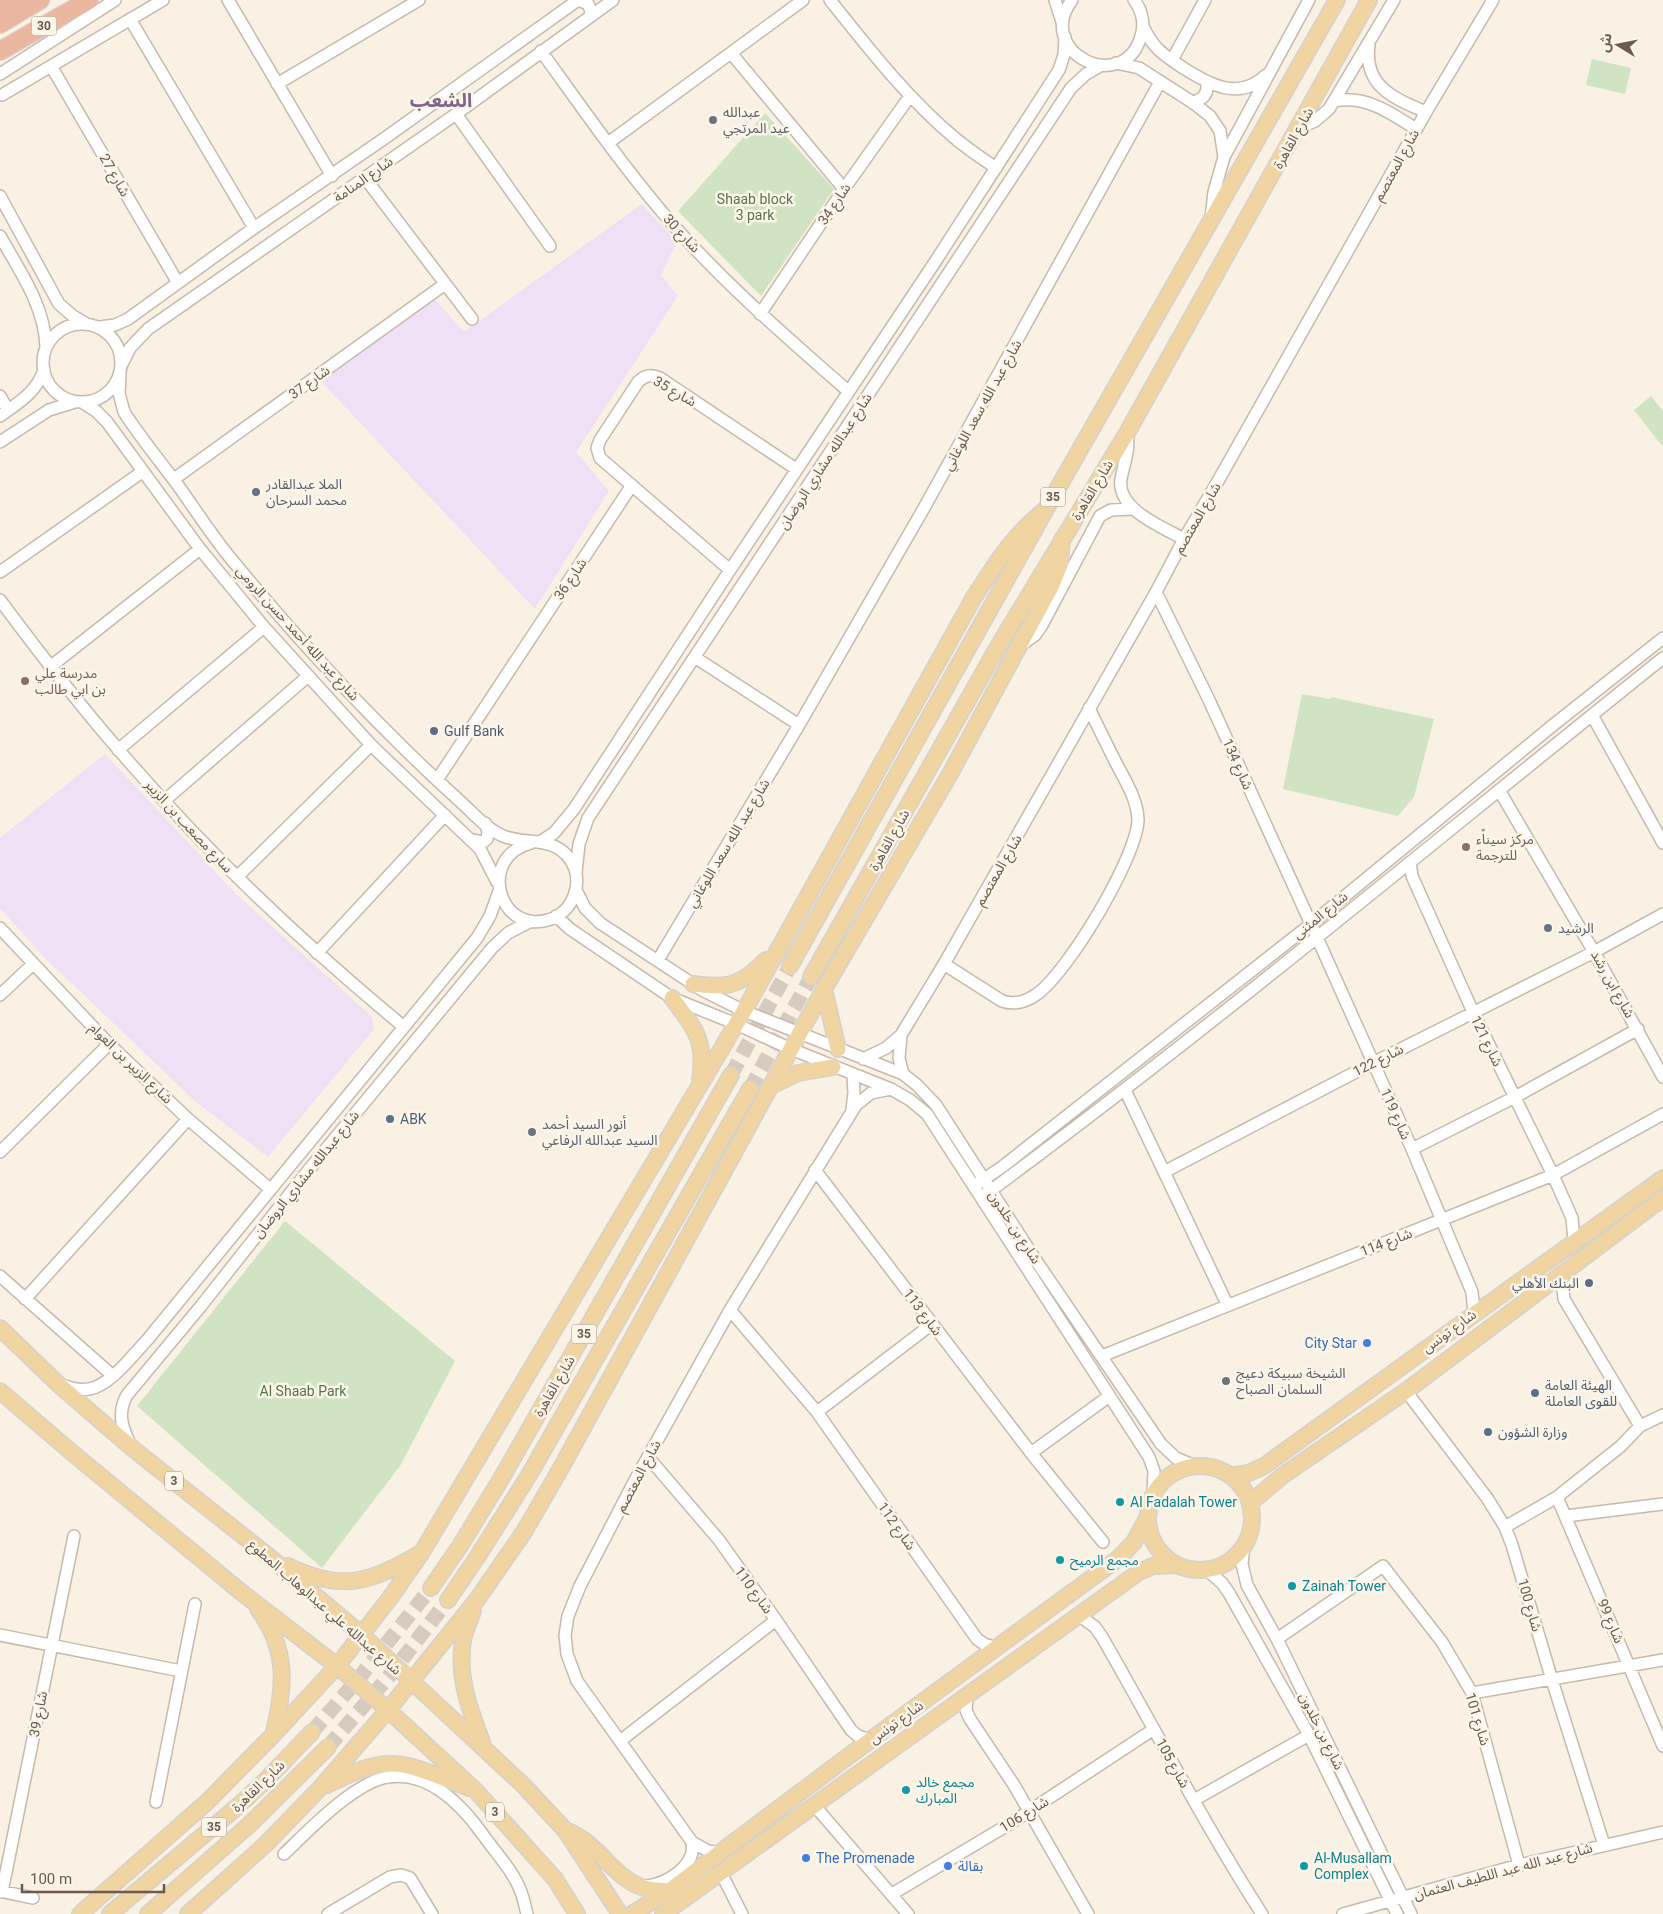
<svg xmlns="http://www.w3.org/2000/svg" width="1663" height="1914" font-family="Roboto,'Noto Sans Arabic',sans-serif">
	<rect width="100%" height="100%" fill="#f9f1e3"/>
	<path fill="#eee0f5" d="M642,204L677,242L661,275L678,296L576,452L609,491L535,609L317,377L428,299L437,301L464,332Z
		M105,754L236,894L372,1017L374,1029L268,1157L196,1102L43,956L0,908V838Z"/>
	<path fill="#d0e4c4" d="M1592,59L1631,68L1625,94L1586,85Z
		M765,113L834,189L761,296L678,211Z
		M1651,396L1663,411V447L1634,410Z
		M1302,694L1330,699L1331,697L1434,719L1414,797L1398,816L1283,789Z
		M285,1221L455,1361L400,1466L322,1568L137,1406Z"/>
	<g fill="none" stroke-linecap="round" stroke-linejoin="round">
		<path stroke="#d6cbbe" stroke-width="15" stroke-dasharray="15 8" stroke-linecap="butt" d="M731,1075L790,966
			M750,1089L811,977
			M312,1732L359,1678L431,1588
			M328,1747L390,1675L448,1600"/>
		<g stroke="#c8b9ac" stroke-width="14">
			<path id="minor" d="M228,0L332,176
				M578,0L588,4L591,11L590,16
				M830,0C869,49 908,99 956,139C969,150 983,159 996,168
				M1055,0L1062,22
				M1072,0C1033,52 1124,97 1141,36C1145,24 1142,10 1134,0
				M130,19L254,228
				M1143,26C1153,49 1165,56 1185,69C1210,85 1240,101 1266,75
				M1369,44C1363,86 1393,98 1426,112
				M541,51C580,105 619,161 662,212C718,278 783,334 848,391
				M731,53L844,189
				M1172,60L1205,0
				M1116,63L1139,68L1192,102L1210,116L1220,131L1224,157
				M51,66L178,283
				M0,74L115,0
				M277,84L419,0
				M2,95L163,0
				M1335,101C1366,95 1391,113 1416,129
				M1192,102C1203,100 1208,94 1207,83
				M456,114L550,246
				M1298,129L1315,121L1329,109L1394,0
				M608,143L803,0
				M365,178L472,319
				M0,196L59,304L73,316L85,323
				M1211,218L1214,192L1224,157L1309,0
				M0,236C19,270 45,306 46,347
				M760,314L844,189L910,96
				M43 363a39 39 0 1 1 78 0a39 39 0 1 1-78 0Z
				M100,327L115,325L128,319L254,228L385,138L578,0
				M121,366L130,348L148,329L456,114L613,0
				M120,375L119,393L124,412C140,437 159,460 177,484C195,509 212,536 232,560C303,646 380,729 463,804C475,815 487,829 503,836C525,845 553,836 569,858C585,879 575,912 548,920C498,934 477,857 531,843
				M0,396L8,410
				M82,402L96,411L107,422L200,549L264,627L371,745L480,849L497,882
				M0,416C18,403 36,393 44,370
				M1127,433C1130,450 1124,463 1121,479C1116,509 1162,527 1184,539
				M0,442L49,410L75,402
				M174,479L445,284
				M730,570L600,458L597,448L600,440L638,382C645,375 651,374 660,378L796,469
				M0,572L142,472
				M1156,592L1209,700L1311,924L1412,1149L1472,1292L1474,1313
				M0,600C38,651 76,701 118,749C204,850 301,942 404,1027
				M1021,645L1035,635L1042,625L1100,516L1111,510L1132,509
				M696,658L799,725
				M50,667L200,549
				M1592,715L1663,843
				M118,750L264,627
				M437,780L632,485
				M1499,790L1594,952L1663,1077
				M164,801L307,677
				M472,840L483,842L487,839L488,831L485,823
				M540,842L554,833L574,809L730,570L935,262L1059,70L1064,55L1065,37
				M1410,862L1412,876L1473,1012L1553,1175L1572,1218L1574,1241
				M576,873L579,844L588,818L1071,88L1086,74L1100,66
				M237,877L371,745
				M576,890L585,908L600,923L702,990L744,1011L903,1074L917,1085L936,1105L1037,1262L1161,1444L1176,1458L1195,1466
				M556,916L570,929L672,998L736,1024L791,1049L891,1089L910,1100L927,1114L1149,1457L1154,1471L1153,1494
				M0,928L109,1044L188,1119L270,1189
				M317,953L445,815
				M658,960L799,725L924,508L1160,82
				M944,964L1002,1001C1014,1005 1026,1002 1037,994C1068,972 1138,856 1138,819C1137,799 1125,780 1116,763C1107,745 1098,727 1089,708
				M0,995L33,964
				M901,1035L899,1058L903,1074
				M863,1059L886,1048L901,1035L944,964L1156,592L1184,539L1218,481L1426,112L1493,0
				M1125,1090L1227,1304
				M852,1109L854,1093L853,1074
				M1412,1149L1515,1097L1638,1029
				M0,1152L109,1044
				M815,1170L1031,1453L1103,1542
				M1164,1172L1373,1063L1594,952L1663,914
				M974,1186L1002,1167L1311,924L1552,726L1663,638
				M986,1194C1218,1023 1438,838 1663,658
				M1561,1274L1564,1299L1640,1426
				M0,1276L113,1376
				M25,1299L188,1119
				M730,1310L817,1412L977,1639L984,1644L997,1648
				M1102,1356L1553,1175L1663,1114
				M62,1385C70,1388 79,1391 89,1389C110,1386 133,1355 148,1339L477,938L490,916L499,891
				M1406,1391L1487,1498L1505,1527L1512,1545L1552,1680L1604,1845
				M817,1412L932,1324
				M130,1444C122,1427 117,1413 127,1395L201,1306L307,1172L492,948L508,933L531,921
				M1031,1453L1108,1397
				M648,1457L719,1540L776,1620L851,1730L858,1736L870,1740
				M1557,1497L1663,1746
				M1566,1516L1663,1504
				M1505,1527L1557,1497L1621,1446L1640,1426L1663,1415
				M1244,1546L1242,1564L1247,1585L1277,1639L1411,1914
				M1207,1570L1222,1583L1229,1593L1309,1735L1397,1914
				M1080,1616L1095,1627L1102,1637C1155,1729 1204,1824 1262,1914
				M0,1635L181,1671
				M1277,1639L1383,1566L1442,1642L1472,1693L1519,1865
				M1472,1693L1663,1660
				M967,1696L966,1710L970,1719L1014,1785L1088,1914
				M620,1741L776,1620
				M1194,1800L1309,1735
				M156,1802L195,1604
				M814,1805L908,1914
				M720,1853L708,1851L692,1842L577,1681L567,1654L565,1635L568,1616L580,1586L634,1482L730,1310L856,1105L871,1093L891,1089
				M284,1854C309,1830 350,1787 383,1778C425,1768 459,1802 481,1832C494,1851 513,1870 521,1892C524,1899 525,1907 527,1914
				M721,1873L742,1914
				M646,1886C666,1884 697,1866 692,1842
				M0,1891L33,1898
				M2,1892L74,1536
				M892,1894L1011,1823L1154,1729
				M328,1914L390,1877L401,1875L410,1878L432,1914
				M1343,1914L1519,1865L1663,1832"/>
		</g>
		<g stroke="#d6d1cd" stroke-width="18">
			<path id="major" d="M790,966L1046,509L1337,0
				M811,977L999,645L1127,433L1369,0
				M693,984C728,989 742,985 766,960
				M824,989L838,1049
				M672,998C695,1029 706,1039 700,1080
				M771,1086L798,1073L833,1067
				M0,1328L58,1384L132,1448L267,1555L362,1635L523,1785L565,1830L620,1914
				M0,1391L70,1451L241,1592L337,1666L388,1710L476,1791L555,1879L577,1914
				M1148 1518a52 52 0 1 1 104 0a52 52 0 1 1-104 0Z
				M1231,1476L1249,1473L1264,1466L1663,1178
				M1250,1503L1282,1476L1406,1391L1663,1198
				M288,1566C342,1592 369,1583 419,1554
				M431,1588L460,1546L501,1479L731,1075
				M448,1600L476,1559L529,1475L750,1089
				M258,1609C288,1649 285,1686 274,1732
				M473,1611C470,1620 465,1630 463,1640C457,1679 470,1709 483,1745
				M327,1785C348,1775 370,1763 394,1764C417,1765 446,1780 469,1788
				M565,1830C598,1842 610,1874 639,1886C648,1891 659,1890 669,1891
				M80,1914L207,1802L274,1734L337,1666L390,1598L422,1552L744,1011L974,597C998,561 1011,537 1046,509
				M110,1914L238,1806L265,1781L312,1732
				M148,1914L249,1825L328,1747
				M188,1914L266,1844L321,1787L388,1710L476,1601L524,1532L561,1468L824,989L950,774L1052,585L1060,565L1062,539
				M632,1914L669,1891L850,1755L1119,1558L1134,1542L1147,1518
				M663,1914L1139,1572L1153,1566L1175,1565"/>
		</g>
		<g stroke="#d6d1cd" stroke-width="20">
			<path id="highway" d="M0,9L15,0
				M0,24L40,0
				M0,51L89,0"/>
		</g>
		<use href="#minor" stroke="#fff" stroke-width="11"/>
		<use href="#major" stroke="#f0d5a3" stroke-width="15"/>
		<use href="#highway" stroke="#ebb7a1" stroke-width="18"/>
	</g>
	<g fill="#6b7280" stroke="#fcf5e9" stroke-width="2">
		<circle cx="713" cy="120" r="5"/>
		<circle cx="256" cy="492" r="5"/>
		<circle cx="1548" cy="928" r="5"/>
		<circle cx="532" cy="1132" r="5"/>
		<circle cx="1226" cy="1381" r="5"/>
	</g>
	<g fill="#8d6e63" stroke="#fcf5e9" stroke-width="2">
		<circle cx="25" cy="681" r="5"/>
		<circle cx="1466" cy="847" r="5"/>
	</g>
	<g fill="#5c6f8a" stroke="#fcf5e9" stroke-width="2">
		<circle cx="434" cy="731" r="5"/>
		<circle cx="390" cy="1119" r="5"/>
		<circle cx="1589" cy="1283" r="5"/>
		<circle cx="1535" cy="1393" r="5"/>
		<circle cx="1488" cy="1432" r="5"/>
	</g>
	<g fill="#3f7fe0" stroke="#fcf5e9" stroke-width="2">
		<circle cx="1367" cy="1343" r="5"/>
		<circle cx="806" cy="1858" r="5"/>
		<circle cx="948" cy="1866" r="5"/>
	</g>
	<g fill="#0f9aa8" stroke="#fcf5e9" stroke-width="2">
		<circle cx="1120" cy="1502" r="5"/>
		<circle cx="1060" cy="1560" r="5"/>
		<circle cx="1292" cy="1586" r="5"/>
		<circle cx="906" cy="1790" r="5"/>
		<circle cx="1304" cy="1866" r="5"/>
	</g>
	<g text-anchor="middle" stroke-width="5" stroke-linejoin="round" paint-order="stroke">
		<g fill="#fcf5e9" stroke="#98887c" stroke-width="1">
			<rect x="31.5" y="16.5" width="25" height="19" rx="4"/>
			<rect x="1040.5" y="487.5" width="25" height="19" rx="4"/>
			<rect x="571.5" y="1324.5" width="25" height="19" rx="4"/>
			<rect x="165" y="1471.5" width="18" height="19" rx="4"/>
			<rect x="486" y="1802.5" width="18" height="19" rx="4"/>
			<rect x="201.5" y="1817.5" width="25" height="19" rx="4"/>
		</g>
		<g font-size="12" font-weight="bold" fill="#6d594d">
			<text x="44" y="30">30</text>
			<text x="1053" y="501">35</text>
			<text x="584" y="1338">35</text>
			<text x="174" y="1485">3</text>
			<text x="495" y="1816">3</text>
			<text x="214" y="1831">35</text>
		</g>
		<g font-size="14" fill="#5b616d" stroke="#fcf5e9" text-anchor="start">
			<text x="723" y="117">عبدالله<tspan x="723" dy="16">عيد المرتجي</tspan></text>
			<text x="266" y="489">الملا عبدالقادر<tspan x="266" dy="16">محمد السرحان</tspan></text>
			<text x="1558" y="933">الرشيد</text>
			<text x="542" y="1129">أنور السيد أحمد<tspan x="542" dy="16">السيد عبدالله الرفاعي</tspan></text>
			<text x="1236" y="1378">الشيخة سبيكة دعيج<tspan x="1236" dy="16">السلمان الصباح</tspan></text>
		</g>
		<g font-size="14" fill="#6d594d" stroke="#fcf5e9">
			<text transform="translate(1293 138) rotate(-61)" y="5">شارع القاهرة</text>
			<text transform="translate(1396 165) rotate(-61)" y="5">شارع المعتصم</text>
			<text transform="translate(115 175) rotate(60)" y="5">شارع 27</text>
			<text transform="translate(363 179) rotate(-35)" y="5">شارع المنامة</text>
			<text transform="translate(834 204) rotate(-56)" y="5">شارع 34</text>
			<text transform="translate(682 233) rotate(47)" y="5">شارع 30</text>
			<text transform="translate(309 382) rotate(-36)" y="5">شارع 37</text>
			<text transform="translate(675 391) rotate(30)" y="5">شارع 35</text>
			<text transform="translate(982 405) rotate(-61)" y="5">شارع عبد الله سعد اللوغاني</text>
			<text transform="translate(825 461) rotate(-57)" y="5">شارع عبدالله مشاري الروضان</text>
			<text transform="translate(1092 490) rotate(-59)" y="5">شارع القاهرة</text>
			<text transform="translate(1197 518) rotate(-60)" y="5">شارع المعتصم</text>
			<text transform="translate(570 579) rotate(-56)" y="5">شارع 36</text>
			<text transform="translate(298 633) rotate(48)" y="5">شارع عبد الله أحمد حسن الرومي</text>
			<text transform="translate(1238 764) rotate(66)" y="5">شارع 134</text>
			<text transform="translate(189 826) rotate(47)" y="5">سارع مصعب بن الزبير</text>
			<text transform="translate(889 840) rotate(-61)" y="5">شارع القاهرة</text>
			<text transform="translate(728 843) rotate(-59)" y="5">شارع عبد الله سعد اللوغاني</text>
			<text transform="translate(998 870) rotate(-60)" y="5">شارع المعتصم</text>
			<text transform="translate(1320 915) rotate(-39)" y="5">شارع المثنى</text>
			<text transform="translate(1613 984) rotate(61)" y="5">شارع ابن رشد</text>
			<text transform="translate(1487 1041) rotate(64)" y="5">شارع 121</text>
			<text transform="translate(1378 1060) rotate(-27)" y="5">شارع 122</text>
			<text transform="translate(131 1063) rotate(44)" y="5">شارع الزبير بن العوام</text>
			<text transform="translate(1396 1114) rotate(66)" y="5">شارع 119</text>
			<text transform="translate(306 1174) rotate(-51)" y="5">شارع عبدالله مشاري الروضان</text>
			<text transform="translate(1015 1227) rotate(57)" y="5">شارع بن خلدون</text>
			<text transform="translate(1386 1242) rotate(-21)" y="5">شارع 114</text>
			<text transform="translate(923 1312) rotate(53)" y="5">شارع 113</text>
			<text transform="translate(1449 1331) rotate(-36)" y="5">شارع تونس</text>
			<text transform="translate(554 1386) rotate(-60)" y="5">شارع القاهرة</text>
			<text transform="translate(638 1476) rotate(-62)" y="5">شارع المعتصم</text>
			<text transform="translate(897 1526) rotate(55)" y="5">شارع 112</text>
			<text transform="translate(754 1590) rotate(54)" y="5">شارع 110</text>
			<text transform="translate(1530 1605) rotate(74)" y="5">شارع 100</text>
			<text transform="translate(325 1607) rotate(41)" y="5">شارع عبدالله علي عبدالوهاب المطوع</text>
			<text transform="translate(1611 1621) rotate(67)" y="5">شارع 99</text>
			<text transform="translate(38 1714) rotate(-79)" y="5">شارع 39</text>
			<text transform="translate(1478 1719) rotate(73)" y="5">شارع 101</text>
			<text transform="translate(896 1722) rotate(-36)" y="5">شارع تونس</text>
			<text transform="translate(1322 1731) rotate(64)" y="5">شارع بن خلدون</text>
			<text transform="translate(1173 1763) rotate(61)" y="5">شارع 105</text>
			<text transform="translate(258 1786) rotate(-44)" y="5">شارع القاهرة</text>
			<text transform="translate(1024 1814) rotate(-32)" y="5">شارع 106</text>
			<text transform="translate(1503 1871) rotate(-15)" y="5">شارع عبد الله عبد اللطيف العثمان</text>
		</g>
		<g font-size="14" fill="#557749" stroke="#fcf5e9">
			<text x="755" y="204">Shaab block<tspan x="755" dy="16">3 park</tspan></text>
			<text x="303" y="1396">Al Shaab Park</text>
		</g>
		<g font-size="14" fill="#785e54" stroke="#fcf5e9" text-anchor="start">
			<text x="35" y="678">مدرسة علي<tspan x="35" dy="16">بن ابي طالب</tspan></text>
			<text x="1476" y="844">مركز سيناًء<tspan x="1476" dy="16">للترجمة</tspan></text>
		</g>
		<g font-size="14" fill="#4e5e75" stroke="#fcf5e9" text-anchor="start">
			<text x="444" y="736">Gulf Bank</text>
			<text x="400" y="1124">ABK</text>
			<text x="1579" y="1288" text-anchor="end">البنك الأهلي</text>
			<text x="1545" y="1390">الهيئة العامة<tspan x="1545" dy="16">للقوى العاملة</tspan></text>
			<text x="1498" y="1437">وزارة الشؤون</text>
		</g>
		<g font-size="14" fill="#366cbe" stroke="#fcf5e9" text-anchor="start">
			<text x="1357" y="1348" text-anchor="end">City Star</text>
			<text x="816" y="1863">The Promenade</text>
			<text x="958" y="1871">بقالة</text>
		</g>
		<g font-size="14" fill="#0d838f" stroke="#fcf5e9" text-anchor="start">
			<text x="1130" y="1507">Al Fadalah Tower</text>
			<text x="1070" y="1565">مجمع الرميح</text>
			<text x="1302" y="1591">Zainah Tower</text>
			<text x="916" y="1787">مجمع خالد<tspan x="916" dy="16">المبارك</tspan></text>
			<text x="1314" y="1863">Al-Musallam<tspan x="1314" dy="16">Complex</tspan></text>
		</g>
		<g font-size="19" font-weight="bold" fill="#7e658a" stroke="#fcf5e9">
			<text x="441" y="107">الشعب</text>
		</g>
	</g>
	<g transform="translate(1618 45) rotate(280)" stroke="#fcf5e9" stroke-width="4" paint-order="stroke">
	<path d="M0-4L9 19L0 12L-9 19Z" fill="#6d594d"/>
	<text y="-8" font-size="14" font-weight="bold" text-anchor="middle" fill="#6d594d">ش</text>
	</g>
	<path d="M22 1884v8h142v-8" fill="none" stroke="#6d594d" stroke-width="2.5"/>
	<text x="30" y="1884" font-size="15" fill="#6d594d" stroke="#fcf5e9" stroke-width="4" paint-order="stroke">100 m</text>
</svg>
